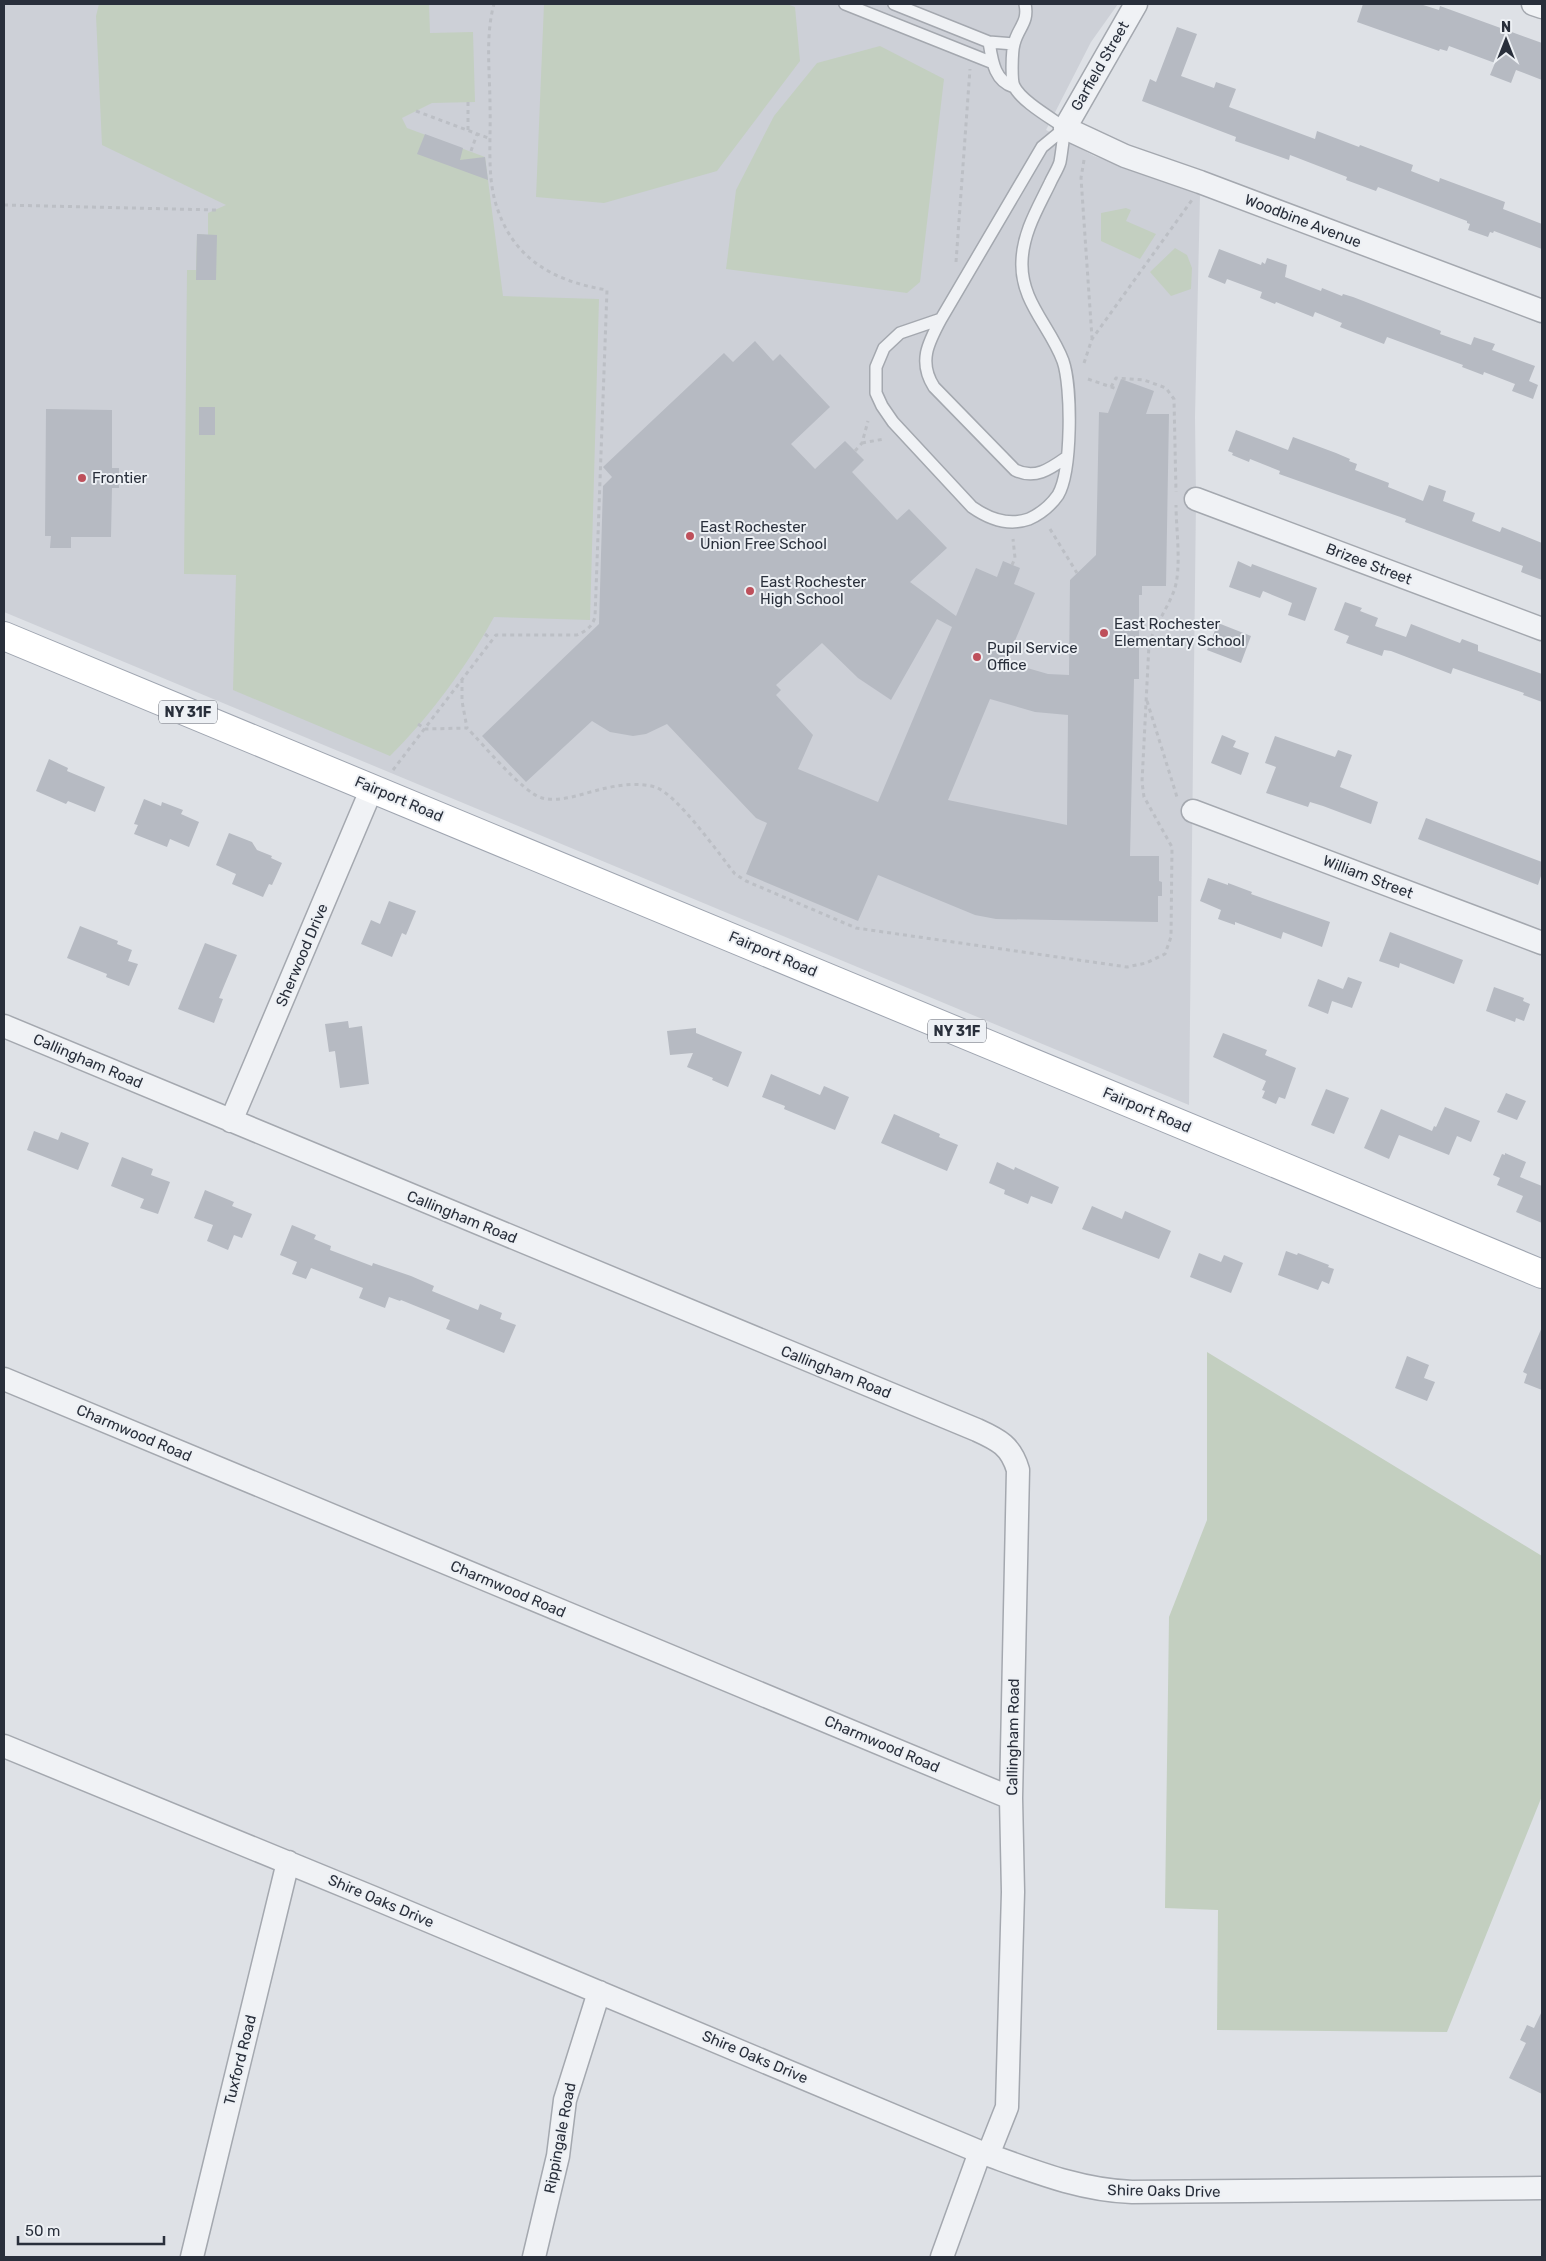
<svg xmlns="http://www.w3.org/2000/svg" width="1546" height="2261" font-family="Rubik,sans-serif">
	<rect width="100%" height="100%" fill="#dee1e6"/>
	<path fill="#cdd0d7" d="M4,4H1118L1091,42L1046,130L1094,156L1200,194L1195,417L1196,499L1189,1105L4,612Z"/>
	<path fill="#c3cfc0" d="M99,4H429L430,33L473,32L475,102L432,103L402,118L407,128L485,157L503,296L599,299L590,620L494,617C469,663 428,719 390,756L233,690L236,575L184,574L187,270H196L197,234L208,235V213L226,205L102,145L96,16Z
		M544,4H787L795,7L800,61L717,171L604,203L536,197Z
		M880,46L944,79L920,282L907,293L726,269L736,190L774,116L817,63Z
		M1126,208L1131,210L1126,221L1156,234L1140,259L1101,241V213Z
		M1175,248L1187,255L1192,268L1191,289L1171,296L1150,272Z
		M1207,1352L1542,1556V1796L1447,2032L1217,2030L1218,1910L1165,1908L1169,1617L1207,1520Z"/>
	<path fill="#b6bac2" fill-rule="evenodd" d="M1363,4H1420L1439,10L1440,6L1542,43V80L1516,70L1511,83L1490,75L1495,63L1449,46L1447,51L1440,49L1439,51L1357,22Z
		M1177,27L1197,34L1181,76L1214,88L1216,82L1236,89L1229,107L1315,139L1317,131L1359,147L1360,145L1413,165L1411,171L1439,182L1440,178L1505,202L1503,209L1542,224V249L1494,231L1493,233L1490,232L1488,237L1468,230L1470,224L1467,223V221L1378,187L1376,191L1346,180L1347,177L1290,155L1289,160L1235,141L1236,137L1142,101L1150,79L1156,82Z
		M425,134L463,148L460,160L485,157L488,180L417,154Z
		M197,234L217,235L216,280H196Z
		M1219,249L1261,265L1262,262L1265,264L1267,258L1287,265L1285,277L1321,291L1322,288L1342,296L1343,294L1353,297L1441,331L1440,334L1471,345L1474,337L1495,344L1492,350L1535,366L1529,381L1538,385L1533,399L1512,391L1515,384L1484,372L1483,375L1462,367L1463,365L1387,337L1384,344L1340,327L1342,323L1315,312L1313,317L1276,302L1275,304L1260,298L1262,292L1227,279L1225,284L1208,277Z
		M755,341L773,361L780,354L830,407L791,444L815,469L845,441L864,460L852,472L897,520L909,509L947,548L910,582L956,616L976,568L997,577L1003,561L1020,568L1014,584L1035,593L1006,662L1048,674L1069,675L1070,580L1096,555L1099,412L1108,413L1121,379L1154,391L1146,414H1169L1166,586H1142V595H1139V679H1134L1130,856H1159V881L1162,882V896H1158V922L996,919L975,915L878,875L858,921L746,874L767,823L756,818L667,724L646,734L633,736L610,732L592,721L526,782L482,736L599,624L603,486L612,477L603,467L724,353L733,362ZM937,619L952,627L878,802L798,769L813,735L776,695L781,690L776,685L822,643L858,678L891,700ZM990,699L1035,712L1068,715L1067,825L948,800Z
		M199,407H215V435H199Z
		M46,409L112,410V468H119V488H112L111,537H71V548H50L51,536H45Z
		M1236,430L1288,450L1293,437L1336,453L1350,459L1349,461L1357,464L1355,470L1389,483L1388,487L1423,501L1429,485L1446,491L1443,501L1475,513L1472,521L1500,532L1502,527L1542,543V580L1521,572L1523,566L1405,522L1406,519L1279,474L1280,471L1250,459L1249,462L1232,455L1233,453L1228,451Z
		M1238,561L1251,567L1252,564L1317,588L1305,621L1288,615L1292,603L1263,591L1260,598L1229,587Z
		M1345,602L1362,608L1360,611L1378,618L1375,626L1406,637L1411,624L1460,643L1462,639L1478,645V651L1542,674V702L1523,695L1524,693L1453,668L1451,674L1391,651L1384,650L1382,656L1346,643L1349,636L1334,630Z
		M1218,623L1251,636L1241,663L1207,650Z
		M1222,735L1236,741L1233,747L1249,753L1241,775L1211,763Z
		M1275,736L1335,757L1338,750L1352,755L1340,787L1378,802L1371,824L1323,806L1310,802L1308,807L1266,793L1276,767L1265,763Z
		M49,759L68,768L67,771L105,787L95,812L68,801L66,804L36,791Z
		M144,799L161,806L162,802L183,810L181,814L199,822L189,847L170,839L167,847L134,834L138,825L134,824Z
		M1426,818L1542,862V873L1538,885L1418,839Z
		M229,833L252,842L257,850L272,856L271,858L282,863L272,885L269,884L263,897L232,884L236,874L216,865Z
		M1208,878L1228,885V883L1252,892L1251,894L1330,922L1322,947L1283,932L1281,939L1235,922V925L1218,919L1221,910L1200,901Z
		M389,901L416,911L406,935L402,933L392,957L361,944L371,920L380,924Z
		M80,926L118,941L117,944L132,950L128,961L138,964L129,986L106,977L107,974L67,958Z
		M1390,932L1463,960L1454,984L1400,963L1399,968L1379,961Z
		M205,943L237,955L219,998L223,999L214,1023L178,1009Z
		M1348,977L1362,982L1352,1008L1332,1001L1328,1014L1308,1006L1318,979L1343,989Z
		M1494,987L1524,998L1523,1001L1530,1004L1524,1021L1516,1018L1515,1022L1486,1011Z
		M348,1021L349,1028L362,1026L369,1084L340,1088L335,1051L329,1052L325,1024Z
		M696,1028V1033L742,1052L728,1087L712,1080L713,1078L687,1067L693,1053L670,1055L667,1031Z
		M1223,1033L1267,1050L1265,1055L1296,1068L1285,1099L1279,1097L1276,1104L1262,1098L1265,1091L1262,1090L1266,1081L1213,1057Z
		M771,1074L820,1095L824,1086L849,1097L835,1130L784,1109L785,1106L762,1097Z
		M1326,1089L1349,1098L1334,1134L1311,1125Z
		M1506,1093L1526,1101L1517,1120L1497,1112Z
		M1445,1107L1480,1121L1471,1142L1457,1136L1449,1155L1399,1135L1389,1159L1364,1148L1381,1109L1432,1131L1434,1126L1436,1127Z
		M894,1114L940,1134L939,1137L958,1145L947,1171L881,1143Z
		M34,1131L58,1140L61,1132L89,1143L78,1170L27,1150Z
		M1505,1153L1526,1162L1520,1177L1542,1186V1223L1516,1212L1523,1196L1497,1185L1500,1178L1493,1175L1502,1154L1505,1155Z
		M122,1157L153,1169L151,1175L170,1182L158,1214L140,1208L144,1199L111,1186Z
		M997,1162L1014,1170L1015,1167L1059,1187L1052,1204L1031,1196L1028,1204L1004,1194L1005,1190L989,1183Z
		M205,1190L234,1202L232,1206L252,1214L242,1238L234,1235L228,1250L207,1241L213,1225L194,1218Z
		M1092,1206L1122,1219L1125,1211L1171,1231L1159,1259L1082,1229Z
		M292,1225L316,1235L314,1239L331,1246L330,1250L372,1266L373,1263L411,1276L434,1286L432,1291L478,1310L480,1304L502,1313L500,1319L516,1325L504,1353L446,1329L450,1320L401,1300L400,1301L389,1297L385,1308L359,1298L363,1288L311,1268L306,1279L292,1274L297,1262L280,1255Z
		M1286,1251L1297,1255L1298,1253L1329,1265L1328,1267L1334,1269L1329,1284L1322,1281L1318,1290L1278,1275Z
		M1199,1253L1221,1262L1224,1255L1243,1263L1231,1293L1190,1277Z
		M1542,1327V1390L1524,1383L1527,1374L1523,1372Z
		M1407,1356L1429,1365L1424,1378L1435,1382L1427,1401L1395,1388Z
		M1542,2011V2094L1509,2078L1526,2043L1520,2040L1527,2025L1534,2028Z"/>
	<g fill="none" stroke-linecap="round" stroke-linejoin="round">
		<g stroke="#a4a8af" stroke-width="14">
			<path id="service" d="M845,4L993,63
				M894,4L989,42L1014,44
				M1025,4C1029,23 1018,27 1014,44C1012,51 1011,80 1014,86C1021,101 1051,118 1065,128
				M989,42C992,60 994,81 1014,87
				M1065,128C1063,139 1062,151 1060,162C1058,169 1053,176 1050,183C1038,208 1023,232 1022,261C1020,301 1050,326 1063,361C1072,387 1072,471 1058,495C1051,505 1040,514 1029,519C1009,526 989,519 972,507L893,422L882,406L876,393V367L884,348L900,333L941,319L1042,147Z
				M941,319C928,343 918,362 934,387L1015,470C1035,480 1050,469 1067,457"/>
		</g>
		<g stroke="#a4a8af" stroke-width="25">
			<path id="minor" d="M1136,4L1065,128L1125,156L1200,182L1542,311
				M1533,4L1542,7
				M1196,499L1542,629
				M1193,811L1542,943
				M4,1026L977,1430C999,1440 1011,1446 1018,1470L1011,1798L1013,1892L1007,2107L988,2155
				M231,1121L372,788
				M4,1379L1011,1798
				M4,1746L374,1898L980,2152C1031,2170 1078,2190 1132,2192L1542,2188
				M192,2257L288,1862
				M534,2257L558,2156L565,2100L599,1992
				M942,2257L980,2152"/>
		</g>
		<g stroke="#9fa5b0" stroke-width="30">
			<path id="primary" d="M4,636L1542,1274"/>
		</g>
		<path stroke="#bcbfc5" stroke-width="3" stroke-dasharray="4 4" stroke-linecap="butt" d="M468,102V131
			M416,111L491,139
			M471,151L477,134
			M1084,160L1081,178L1092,338
			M4,205L217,210
			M956,262L970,69
			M1084,363L1092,339L1192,200
			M1088,379L1117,389
			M1111,387L1116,378L1144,380L1166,388L1174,399L1176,492
			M862,443L884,439
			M855,451L862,443L868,421
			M1050,529L1077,573
			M1012,565L1015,558L1013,539
			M485,634L491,639
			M462,679V701L467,728
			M1147,701L1177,797
			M418,724L425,729L467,728C483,744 523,793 542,798C561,803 584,793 602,789C619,785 638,782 655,787C677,794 719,854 735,874L746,881L856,928L1127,967L1146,963L1165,954L1171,937L1172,847L1144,797L1142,782L1149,644C1155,625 1167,609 1174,591C1182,568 1176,530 1176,505
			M393,770L496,635H577C586,631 592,627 595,617L607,290C552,281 511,258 495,201C487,172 491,137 490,106C490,73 485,36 494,4"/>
		<use href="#service" stroke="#f0f2f5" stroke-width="11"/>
		<use href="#minor" stroke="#f0f2f5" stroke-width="22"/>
		<use href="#primary" stroke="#fff" stroke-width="28"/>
	</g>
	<g fill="#be505b" stroke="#edf0f4" stroke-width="2">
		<circle cx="82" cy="478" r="5"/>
		<circle cx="690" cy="536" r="5"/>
		<circle cx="750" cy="591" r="5"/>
		<circle cx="1104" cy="633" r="5"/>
		<circle cx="977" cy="657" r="5"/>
	</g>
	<g text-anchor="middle" stroke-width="4" stroke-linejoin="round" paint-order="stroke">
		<g fill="#edf0f4" stroke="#646972" stroke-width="1">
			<rect x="159" y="700.5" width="58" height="23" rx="4"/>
			<rect x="928" y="1019.5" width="58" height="23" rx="4"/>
		</g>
		<g font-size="14" font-weight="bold" fill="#292f3b">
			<text x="188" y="717">NY 31F</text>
			<text x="957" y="1036">NY 31F</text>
		</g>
		<g font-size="15" fill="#292f3b" stroke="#edf0f4">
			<text transform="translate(1100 66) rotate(-60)" y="5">Garfield Street</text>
			<text transform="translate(1303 221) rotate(21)" y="5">Woodbine Avenue</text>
			<text transform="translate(1369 564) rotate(21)" y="5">Brizee Street</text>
			<text transform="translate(399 799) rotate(23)" y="5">Fairport Road</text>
			<text transform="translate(1368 877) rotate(21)" y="5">William Street</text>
			<text transform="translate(773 954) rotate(23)" y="5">Fairport Road</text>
			<text transform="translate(302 955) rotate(-67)" y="5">Sherwood Drive</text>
			<text transform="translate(88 1061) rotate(23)" y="5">Callingham Road</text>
			<text transform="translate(1147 1110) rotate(23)" y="5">Fairport Road</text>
			<text transform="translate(462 1217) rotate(22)" y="5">Callingham Road</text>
			<text transform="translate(836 1372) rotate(22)" y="5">Callingham Road</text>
			<text transform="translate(134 1433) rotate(23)" y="5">Charmwood Road</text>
			<text transform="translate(508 1589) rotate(23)" y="5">Charmwood Road</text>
			<text transform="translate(1013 1737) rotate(-89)" y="5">Callingham Road</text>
			<text transform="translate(882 1744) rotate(23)" y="5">Charmwood Road</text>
			<text transform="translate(381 1901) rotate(23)" y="5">Shire Oaks Drive</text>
			<text transform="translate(755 2057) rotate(23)" y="5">Shire Oaks Drive</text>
			<text transform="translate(240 2060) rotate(-76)" y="5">Tuxford Road</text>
			<text transform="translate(560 2138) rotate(-79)" y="5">Rippingale Road</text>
			<text transform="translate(1164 2191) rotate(1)" y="5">Shire Oaks Drive</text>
		</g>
		<g font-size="15" fill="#292f3b" stroke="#edf0f4" text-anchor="start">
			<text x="92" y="483">Frontier</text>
			<text x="700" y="532">East Rochester<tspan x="700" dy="17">Union Free School</tspan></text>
			<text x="760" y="587">East Rochester<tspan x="760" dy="17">High School</tspan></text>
			<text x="1114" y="629">East Rochester<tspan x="1114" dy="17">Elementary School</tspan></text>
			<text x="987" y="653">Pupil Service<tspan x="987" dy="17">Office</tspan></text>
		</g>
	</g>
	<rect width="1546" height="2261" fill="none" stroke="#292f3b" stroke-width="10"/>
	<g transform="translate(1506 40)" stroke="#edf0f4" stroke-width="4" paint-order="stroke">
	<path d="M0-4L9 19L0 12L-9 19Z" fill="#292f3b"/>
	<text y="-8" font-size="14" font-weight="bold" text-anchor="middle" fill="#292f3b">N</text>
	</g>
	<path d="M18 2236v8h146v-8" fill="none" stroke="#292f3b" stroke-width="2.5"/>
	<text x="25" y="2236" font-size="15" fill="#292f3b" stroke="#edf0f4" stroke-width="4" paint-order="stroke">50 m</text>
</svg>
